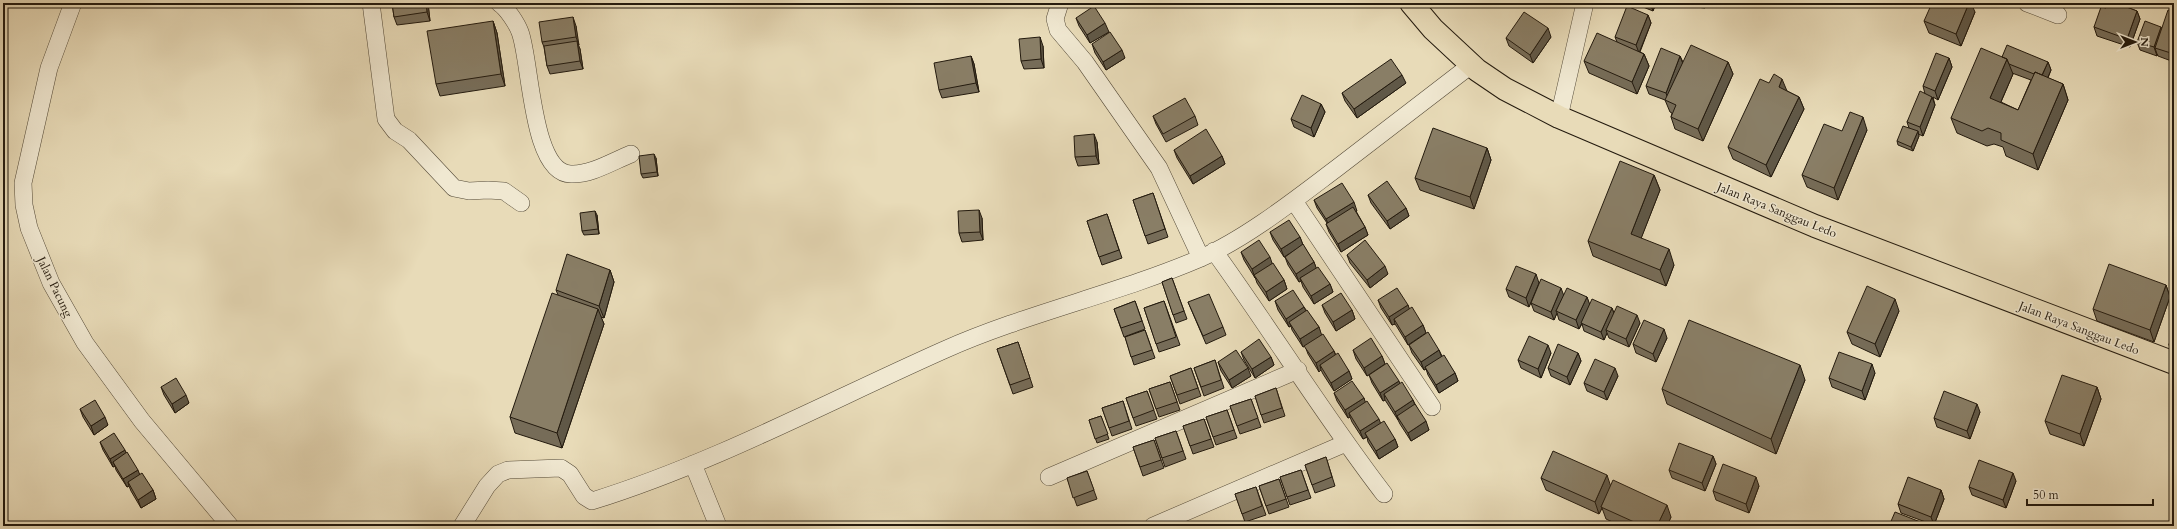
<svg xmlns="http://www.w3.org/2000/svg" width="2177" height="529" font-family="Cardo,serif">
	<rect width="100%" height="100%" fill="#e8dbb8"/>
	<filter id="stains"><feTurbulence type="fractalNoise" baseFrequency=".005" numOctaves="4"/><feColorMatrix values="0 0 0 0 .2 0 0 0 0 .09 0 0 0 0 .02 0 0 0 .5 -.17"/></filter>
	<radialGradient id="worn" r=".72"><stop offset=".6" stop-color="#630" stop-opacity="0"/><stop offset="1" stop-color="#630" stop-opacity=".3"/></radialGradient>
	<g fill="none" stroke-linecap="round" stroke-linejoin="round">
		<g stroke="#544a38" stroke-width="18">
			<path id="street" d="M73,3L49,68L23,183L24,205L29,228L51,283L85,343L142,421L230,526
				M371,3L386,119L395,131L409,140L454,188L469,191L488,190L504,191L521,203
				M499,3C507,8 517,24 520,32C531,60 531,174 571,174C591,175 613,161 631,154
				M1060,3L1055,19L1058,30L1085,62L1159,168L1201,258
				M2027,3L2058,15
				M1559,117L1585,3
				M1294,201L1432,407
				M1214,251C1272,331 1324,416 1384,494
				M693,464L718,526
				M1049,477L1298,370
				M462,526L487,486L498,474L508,470L561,468L570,474L584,496L592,501C714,463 827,402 944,350C1027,313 1117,294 1201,258C1247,238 1297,198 1337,168C1382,133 1427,99 1471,65
				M1153,526L1346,443"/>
		</g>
		<g stroke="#231a0e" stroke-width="24">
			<path id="highway" d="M1411,3L1433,29L1477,70L1505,89L1559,117L1815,226L2174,363"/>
		</g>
		<use href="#street" stroke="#f0e8d1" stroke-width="17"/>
		<use href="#highway" stroke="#e8dbb8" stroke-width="22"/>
	</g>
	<path fill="#766c58" stroke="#231a0e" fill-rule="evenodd" d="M392,3H428L430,21L397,25L394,17Z
		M1633,3H1656L1653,11Z
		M1676,3H1705V8L1677,5Z
		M2108,3H2130L2129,8L2137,11L2140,19L2130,47L2097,36L2094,27L2106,8Z
		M1975,12L1961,46L1929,33L1924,21Z
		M2174,12V62L2158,56L2157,54V56L2140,50L2137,42L2161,27V29Z
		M1648,15L1651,23L1640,52L1644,54L1649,66L1637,94L1589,73L1584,61L1617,42L1615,37Z
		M1076,18L1109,32L1090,43L1079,26Z
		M493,21L497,33L505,86L440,96L436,84Z
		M576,26L578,45L580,49L583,69L550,74L547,66L544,47L542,42Z
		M1551,37L1533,63L1509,46L1506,38Z
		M1092,44L1125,58L1106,70L1095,53Z
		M1043,46L1044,68L1024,69L1021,61Z
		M971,56L974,64L979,92L942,98L939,90Z
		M1680,56L1683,62H1728L1733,74L1703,141L1675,129L1671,117L1672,113L1670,112L1665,100L1649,94L1646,86Z
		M2002,57L2048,62L2051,70L2048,78L2063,84L2068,100L2038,170L2006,156L2003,147L1994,144L1987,146L1957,133L1951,118ZM2012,73L2031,80L2018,110L2001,102L2013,74Z
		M1949,58L1952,67L1938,100L1933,97L1935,105L1923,136L1918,134L1919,136L1913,151L1898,145L1897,141L1909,128L1907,122L1925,94L1923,86Z
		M1406,83L1357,118L1345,101L1342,93Z
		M1787,91L1799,97L1804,109L1771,177L1733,159L1728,147Z
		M1321,104L1325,112L1314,137L1294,127L1291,119Z
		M1153,116H1195L1198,125L1166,142L1156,124Z
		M1867,130L1838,200L1807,187L1802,175L1842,131Z
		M1097,142L1099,164L1078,166L1075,157Z
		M1487,148L1491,160L1474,209L1420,190L1415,178Z
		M1174,150L1222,156L1225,164L1193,184L1177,158Z
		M656,158L658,176L643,178L641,174Z
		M1654,175L1660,190L1641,238L1674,265L1666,286L1593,256L1588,241Z
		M1153,193L1168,237L1148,244L1133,200Z
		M1368,195L1406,208L1409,216L1390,229L1371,203Z
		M1314,200L1357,211H1356L1365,227L1368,235L1341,252L1329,232L1326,224L1327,223L1317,208Z
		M1107,214L1122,258L1102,265L1087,221Z
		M597,215L599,234L584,235L582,231Z
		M982,218L983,240L962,242L959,233Z
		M1270,232L1300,237L1303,245L1314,262L1316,268L1330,284L1333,292L1314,304L1303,287L1301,281L1299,282L1288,265L1285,257H1284L1273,240Z
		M1241,252L1272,263L1284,280L1287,289L1269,301L1257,283L1255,277V278L1244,260Z
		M1347,255L1388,274L1370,288L1350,263Z
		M610,270L614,282L604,318L601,317L604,324L562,448L515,433L510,417L558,295L556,290Z
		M1172,278L1187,319L1176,323L1162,282Z
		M1539,283L1529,307L1509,297L1506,289Z
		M2166,285L2170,297L2154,342L2097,321L2093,309Z
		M1564,295L1587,297L1589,304L1612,308L1614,313L1640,323L1629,347L1609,338L1607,333L1604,340L1584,331L1582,324L1579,329L1559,320L1557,313L1554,320L1534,311L1531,303Z
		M1378,300L1408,305L1409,309L1423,325L1426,333L1408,345L1397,327L1395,324L1392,325L1381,308Z
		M1135,301L1145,329L1124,337L1114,309Z
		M1164,301L1180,345L1159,352L1144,308Z
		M1275,301L1304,307L1306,310L1319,327L1321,335L1334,351L1336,355L1349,371L1352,379L1334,391L1323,374L1321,370L1319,372L1308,354L1305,346L1303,347L1292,330L1291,326L1289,327L1278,310Z
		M1188,302L1223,327L1226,335L1206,344Z
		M1322,305L1352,310L1355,319L1336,331L1325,313Z
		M1899,311L1880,357L1852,344L1847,332Z
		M2174,324V353H2172L2169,345Z
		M1145,330L1155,358L1134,365L1125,337Z
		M1667,338L1656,362L1636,353L1633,344Z
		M1018,342L1033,387L1013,394L997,349Z
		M1409,345L1439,350L1442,356L1455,373L1458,381L1439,393L1428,375L1426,369L1424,370L1412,353Z
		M1353,350L1382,356L1385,364L1367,376L1356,359Z
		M1241,352L1271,357L1274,365L1255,378L1244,360Z
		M1551,353L1541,378L1521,368L1518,360Z
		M1578,353L1581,361L1570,385L1551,376L1548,368Z
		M1215,360L1224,388L1204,396L1194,368Z
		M1218,362L1251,376L1232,388L1221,371Z
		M1191,368L1201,396L1180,404L1170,376Z
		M1875,373L1865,400L1832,387L1829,378Z
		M1369,375L1400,384L1413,400L1415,404L1429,430L1411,441L1400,424L1398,420L1387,403L1385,400L1383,401L1372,383Z
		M1618,376L1607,400L1587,391L1584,383Z
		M1805,380L1776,454L1667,404L1662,389Z
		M1170,382L1180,410L1159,417L1149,389Z
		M161,387L189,403L175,413L164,395Z
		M2097,387L2101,399L2084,446L2050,434L2045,421Z
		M1276,388L1285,416L1264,423L1255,396Z
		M1147,391L1157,419L1136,426L1126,398Z
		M1334,393L1364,398L1365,403L1380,424L1395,439L1398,447L1379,459L1368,442L1367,437L1363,439L1352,422L1350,417L1348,418L1337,401Z
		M1251,399L1261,427L1240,434L1230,406Z
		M1123,401L1132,429L1112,436L1102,408Z
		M80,409L108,425L94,435L83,417Z
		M1227,410L1237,438L1216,445L1206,417Z
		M1980,412L1970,439L1937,427L1934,418Z
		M1101,416L1109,439L1097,443L1089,420Z
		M1204,419L1214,447L1193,454L1183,426Z
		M1176,431L1186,459L1165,467L1155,438Z
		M1154,440L1164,468L1143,476L1133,447Z
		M100,442L126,453L140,475L153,490L156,499L141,508L131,491L129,486L127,487L116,470L115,466L113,467L103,450Z
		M1713,456L1716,464L1705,491L1672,478L1669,470Z
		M1326,457L1335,486L1315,493L1305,465Z
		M1301,470L1311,498L1290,505L1280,477Z
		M1087,471L1097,499L1077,506L1067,478Z
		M1541,478L1611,486L1671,517L1667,526H1621L1606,519L1602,508L1599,514L1546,490Z
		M1279,479L1289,507L1269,514L1259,486Z
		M2016,481L2006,508L1972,495L1969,487Z
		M1759,486L1749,513L1716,500L1713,491Z
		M1256,487L1266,515L1245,522L1235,494Z
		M1941,490L1944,499L1934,525L1901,513L1898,504Z"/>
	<path fill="#605847" stroke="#231a0e" d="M426,3H428L430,21L427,12Z
		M1650,3H1656L1653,11Z
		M1703,3H1705V8Z
		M1969,3H1971L1975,12L1961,46L1956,34Z
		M2125,3H2130L2127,14L2124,6Z
		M2137,11L2140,19L2130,47L2127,39Z
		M1648,15L1651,23L1639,53L1636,45Z
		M573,17L576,26L579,45L576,37Z
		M493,21L497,33L505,86L501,74Z
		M1105,23L1109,32L1090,43L1087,35Z
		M2161,27L2164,35L2155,48L2157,54V56L2154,47Z
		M1548,28L1551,37L1533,63L1530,55Z
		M1040,37L1043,46L1044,68L1041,59Z
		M577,41L580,49L583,69L580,61Z
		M1122,50L1125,58L1106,70L1103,62Z
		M1644,54L1649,66L1637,94L1632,82Z
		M971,56L974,64L979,92L976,83Z
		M1680,56L1683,64L1669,102L1666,93Z
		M1949,58L1952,67L1938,100L1935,91Z
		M2007,59L2013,74L1996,113L1990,98Z
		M1728,62L1733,74L1703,141L1698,129Z
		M2048,62L2051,70L2044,86L2041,78Z
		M1402,75L1406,83L1357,118L1354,109Z
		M1782,79L1787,91L1783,99L1779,87Z
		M2063,84L2068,100L2038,170L2033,154Z
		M1799,97L1804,109L1771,177L1766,165Z
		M1932,97L1935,105L1923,136L1920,127Z
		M1321,104L1325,112L1314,137L1311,128Z
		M1863,117L1867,130L1838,200L1834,188Z
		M1918,131L1919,136L1913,151L1911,147Z
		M1094,134L1097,142L1099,164L1096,156Z
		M1487,148L1491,160L1474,209L1470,197Z
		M654,154L656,158L658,176L657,172Z
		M1222,156L1225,164L1193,184L1190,176Z
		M1654,175L1660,190L1637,249L1631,234Z
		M1354,202L1357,211L1330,228L1326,219Z
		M1406,208L1409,216L1390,229L1387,221Z
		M979,210L982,218L983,240L980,232Z
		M595,211L597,215L599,234L598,229Z
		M1365,227L1368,235L1341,252L1338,244Z
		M1300,237L1303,245L1284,257L1281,249Z
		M1669,249L1674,265L1666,286L1660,270Z
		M1270,257L1273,266L1254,275L1255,278L1252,269Z
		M1314,262L1317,270L1300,278L1301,281L1299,282L1296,274Z
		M1385,266L1388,274L1370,288L1367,280Z
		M610,270L614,282L604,318L599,306Z
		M1536,274L1539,283L1529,307L1526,298Z
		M1284,280L1287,289L1269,301L1266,292Z
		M1330,284L1333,292L1314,304L1311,296Z
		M2166,285L2170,297L2154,342L2150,330Z
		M1561,288L1564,296L1556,311L1557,313L1554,320L1551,312Z
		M1587,297L1590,305L1579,329L1576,320Z
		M1895,299L1899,311L1880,357L1875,344Z
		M1408,305L1411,313L1394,319L1395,324L1392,325L1389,317Z
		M1304,307L1308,315L1289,322L1291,326L1289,327L1286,319Z
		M1612,308L1615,316L1606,330L1607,333L1604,340L1601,332Z
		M598,309L604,324L562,448L557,433Z
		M1352,310L1355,319L1336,331L1333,322Z
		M1637,315L1640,323L1629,347L1626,339Z
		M1423,325L1426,333L1408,345L1405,337Z
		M1319,327L1322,336L1303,347L1300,339Z
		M1664,329L1667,338L1656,362L1653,354Z
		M1548,345L1551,353L1541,378L1538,369Z
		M1439,350L1442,358L1425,367L1426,369L1424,370L1421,362Z
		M1334,351L1337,360L1320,365L1321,370L1319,372L1316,363Z
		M1578,353L1581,361L1570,385L1567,377Z
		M1382,356L1385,364L1367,376L1364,368Z
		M1271,357L1274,365L1255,378L1252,369Z
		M1872,364L1875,373L1865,400L1862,391Z
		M1800,365L1805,380L1776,454L1771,439Z
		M1248,368L1251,376L1232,388L1229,380Z
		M1615,368L1618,376L1607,400L1604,392Z
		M1349,371L1352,379L1334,391L1331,383Z
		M1455,373L1458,381L1439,393L1436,385Z
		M1399,381L1402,389L1384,394L1385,400L1383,401L1380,393Z
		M2097,387L2101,399L2084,446L2080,434Z
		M186,395L189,403L175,413L172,404Z
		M1364,398L1367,407L1349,413L1350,417L1348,418L1345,410Z
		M1413,400L1416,408L1397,416L1398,420L1395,412Z
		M1977,404L1980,412L1970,439L1967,431Z
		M105,417L108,425L94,435L91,426Z
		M1379,419L1382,427L1365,433L1367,437L1363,439L1360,431Z
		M1426,421L1429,430L1411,441L1408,433Z
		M1395,439L1398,447L1379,459L1376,451Z
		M125,450L128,458L113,462L115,466L113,467L110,459Z
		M1713,456L1716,464L1705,491L1702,483Z
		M138,470L141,478L128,482L129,486L127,487L123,479Z
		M2013,473L2016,481L2006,508L2003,500Z
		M1607,475L1611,487L1601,507L1602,508L1599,514L1595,502Z
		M1756,477L1759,486L1749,513L1746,504Z
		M153,490L156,499L141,508L138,500Z
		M1941,490L1944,499L1934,525L1931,517Z
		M1667,505L1671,517L1667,526H1657Z"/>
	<path fill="#897e66" stroke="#231a0e" d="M392,3H426L427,12L394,17Z
		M1932,3H1969L1956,34L1924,21Z
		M2108,3H2125L2124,6L2137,11L2127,39L2094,27L2101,7L2106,8Z
		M1094,6L1105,23L1087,35L1076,18Z
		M1627,6L1648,15L1636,45L1615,37Z
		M2168,10L2174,12V54L2155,48Z
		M1524,12L1548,28L1530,55L1506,38Z
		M573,17L576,37L542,42L539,22Z
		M493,21L501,74L436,84L427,31Z
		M2145,21L2161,27L2154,47L2137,42Z
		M1110,32L1122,50L1103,62L1092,44Z
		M1597,33L1644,54L1632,82L1584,61Z
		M1040,37L1041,59L1021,61L1019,39Z
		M577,41L580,61L547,66L544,46Z
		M1691,45L1728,62L1698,129L1671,117L1676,105L1665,100Z
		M2007,45L2048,62L2042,75L2035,72L2034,74L2009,64L2007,59L2002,57Z
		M1661,48L1680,56L1666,93L1646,86Z
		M1981,48L2007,59L1990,98L2018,110L2035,72L2063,84L2033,154L2001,140V133L1988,128L1982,131L1951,118Z
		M1936,53L1949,58L1935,91L1923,86Z
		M971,56L976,83L939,90L934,63Z
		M1391,59L1402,75L1354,109L1342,93Z
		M1774,74L1782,79L1779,87L1799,97L1766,165L1728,147L1760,79L1769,83Z
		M1920,91L1932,97L1920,127L1907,122Z
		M1302,95L1321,104L1311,128L1291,119Z
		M1185,98L1195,116L1163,134L1153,116Z
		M1850,112L1863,117L1834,188L1802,175L1824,124L1842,131Z
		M1903,126L1918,131L1911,147L1897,141Z
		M1433,128L1487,148L1470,197L1415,178Z
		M1206,129L1222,156L1190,176L1174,150Z
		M1094,134L1096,156L1075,157L1074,136Z
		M654,154L657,172L641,174L639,156Z
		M1620,161L1654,175L1631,234L1669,249L1660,270L1588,241Z
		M1387,181L1406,208L1387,221L1368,195Z
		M1342,183L1354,202L1326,219L1314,200Z
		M1153,193L1165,229L1145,236L1133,200Z
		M1353,207L1365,227L1338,244L1326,224Z
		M979,210L980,232L959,233L958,211Z
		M595,211L598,229L582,231L580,213Z
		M1107,214L1119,250L1099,257L1087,221Z
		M1289,220L1300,237L1281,249L1270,232Z
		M1259,240L1270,257L1252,269L1241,252Z
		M1365,240L1385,266L1367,280L1347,255Z
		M1303,244L1314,262L1296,274L1285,257Z
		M567,254L610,270L599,306L556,290Z
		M1273,263L1284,280L1266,292L1254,275Z
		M2109,264L2166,285L2150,330L2093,309Z
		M1516,266L1536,274L1526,298L1506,289Z
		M1318,267L1330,284L1311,296L1300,278Z
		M1172,278L1184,311L1173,315L1162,282Z
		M1541,279L1561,288L1551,312L1531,303Z
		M1867,286L1895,299L1875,344L1847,332Z
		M1397,288L1408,305L1389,317L1378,300Z
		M1567,288L1587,297L1576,320L1556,311Z
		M1293,290L1304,307L1286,319L1275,301Z
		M552,293L598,309L557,433L510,417Z
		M1341,293L1352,310L1333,322L1322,305Z
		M1209,294L1223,327L1203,336L1188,302Z
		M1592,299L1612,308L1601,332L1581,323Z
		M1135,301L1142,321L1121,328L1114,309Z
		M1164,301L1176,337L1156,344L1144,308Z
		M1617,306L1637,315L1626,339L1606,330Z
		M1412,307L1423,325L1405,337L1394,319Z
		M1307,310L1319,327L1300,339L1289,322Z
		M1644,320L1664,329L1653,354L1633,344Z
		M1689,320L1800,365L1771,439L1662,389Z
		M2174,324V346L2169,345Z
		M1145,330L1152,350L1131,357L1125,337Z
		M1428,332L1439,350L1421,362L1409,345Z
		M1323,334L1334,351L1316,363L1304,346Z
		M1529,336L1548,345L1538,369L1518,360Z
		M1371,338L1382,356L1364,368L1353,350Z
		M1259,339L1271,357L1252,369L1241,352Z
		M1018,342L1030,378L1010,385L997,349Z
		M1558,344L1578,353L1567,377L1548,368Z
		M1236,350L1248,368L1229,380L1218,362Z
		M1839,352L1872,364L1862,391L1829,378Z
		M1338,353L1349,371L1331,383L1320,365Z
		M1444,355L1455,373L1436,385L1425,367Z
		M1595,359L1615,368L1604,392L1584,383Z
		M1215,360L1221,380L1201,387L1194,368Z
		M1387,363L1399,381L1380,393L1369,375Z
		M1191,368L1198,388L1177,395L1170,376Z
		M2062,375L2097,387L2080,434L2045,421Z
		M176,378L186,395L172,404L161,387Z
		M1352,381L1364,398L1345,410L1334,393Z
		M1170,382L1177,402L1156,409L1149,389Z
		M1402,382L1413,400L1395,412L1384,394Z
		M1276,388L1282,408L1261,415L1255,396Z
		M1147,391L1154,410L1133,418L1126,398Z
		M1944,391L1977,404L1967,431L1934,418Z
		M1251,399L1258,418L1237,426L1230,406Z
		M95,400L105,417L91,426L80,409Z
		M1123,401L1129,421L1109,428L1102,408Z
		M1367,401L1379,419L1360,431L1349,413Z
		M1415,404L1426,421L1408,433L1397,416Z
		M1227,410L1234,430L1213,437L1206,417Z
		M1101,416L1108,434L1095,439L1089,420Z
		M1204,419L1211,439L1190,446L1183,426Z
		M1384,421L1395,439L1376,451L1365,433Z
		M1176,431L1183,451L1162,458L1155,438Z
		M114,433L125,450L110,459L100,442Z
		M1154,440L1161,460L1140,467L1133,447Z
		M1679,443L1713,456L1702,483L1669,470Z
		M1553,451L1607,475L1595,502L1541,478Z
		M127,452L138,470L123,479L113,462Z
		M1326,457L1332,477L1312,485L1305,465Z
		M1979,460L2013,473L2003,500L1969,487Z
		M1723,464L1756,477L1746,504L1713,491Z
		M1301,470L1308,490L1287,497L1280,477Z
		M1087,471L1094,490L1073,498L1067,478Z
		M142,473L153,490L138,500L128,482Z
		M1908,477L1941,490L1931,517L1898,504Z
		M1279,479L1286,499L1266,506L1259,486Z
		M1613,480L1667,505L1657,526H1643L1601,507Z
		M1256,487L1262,506L1242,514L1235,494Z
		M1895,512L1928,525V526H1889Z
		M776,524V526H761Z"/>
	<g text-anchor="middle" stroke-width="3" stroke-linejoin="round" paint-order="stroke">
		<g font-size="12" fill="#231a0e" stroke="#f0e8d1">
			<text transform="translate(1777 210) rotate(22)" y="4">Jalan Raya Sanggau Ledo</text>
			<text transform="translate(55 287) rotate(64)" y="4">Jalan Pacung</text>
			<text transform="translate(2079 328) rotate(21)" y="4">Jalan Raya Sanggau Ledo</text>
		</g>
	</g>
	<rect width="2177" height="529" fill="none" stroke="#e8dbb8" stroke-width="16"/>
	<rect x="4" y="4" width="2169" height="521" fill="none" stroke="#231a0e" stroke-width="2"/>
	<rect x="8" y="8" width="2161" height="513" fill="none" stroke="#231a0e"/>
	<g transform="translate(2135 42) rotate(90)" stroke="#f0e8d1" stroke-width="3" paint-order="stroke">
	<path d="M0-3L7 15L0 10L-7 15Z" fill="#231a0e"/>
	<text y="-6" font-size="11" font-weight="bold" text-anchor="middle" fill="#231a0e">N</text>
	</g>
	<path d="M2027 499v6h126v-6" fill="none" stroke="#231a0e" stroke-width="2"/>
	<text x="2033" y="499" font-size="12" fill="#231a0e" stroke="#f0e8d1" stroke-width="3" paint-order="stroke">50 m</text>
	<rect width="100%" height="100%" filter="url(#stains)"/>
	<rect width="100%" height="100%" fill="url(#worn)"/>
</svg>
